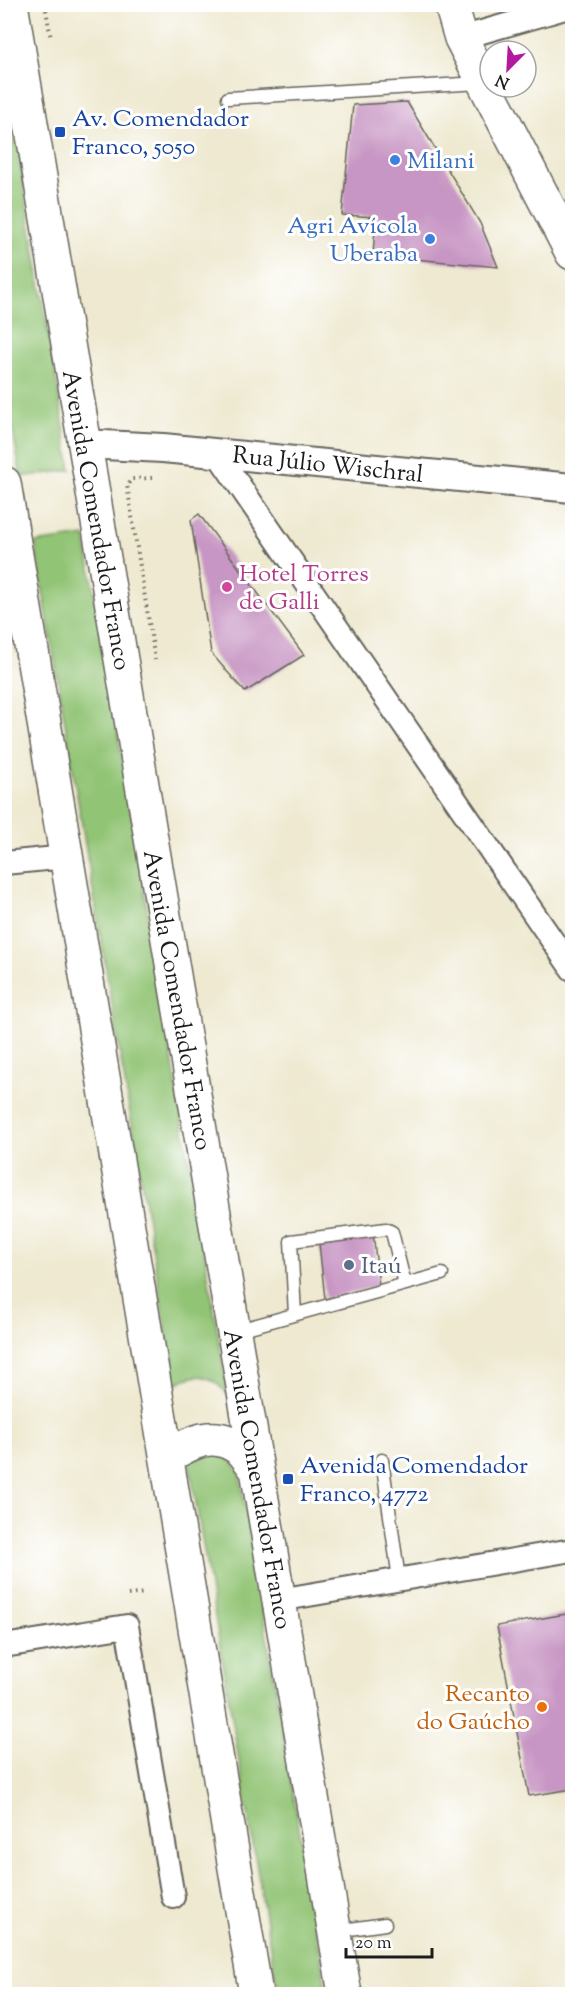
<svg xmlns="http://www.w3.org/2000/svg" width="577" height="1999" font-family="'Sorts Mill Goudy',serif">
	<rect width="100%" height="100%" fill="#fff"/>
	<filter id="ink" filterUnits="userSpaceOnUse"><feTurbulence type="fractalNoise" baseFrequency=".0167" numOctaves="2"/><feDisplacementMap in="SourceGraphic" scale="12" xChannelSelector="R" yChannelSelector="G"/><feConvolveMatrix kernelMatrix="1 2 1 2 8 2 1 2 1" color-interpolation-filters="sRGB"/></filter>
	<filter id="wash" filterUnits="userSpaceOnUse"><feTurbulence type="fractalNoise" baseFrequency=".008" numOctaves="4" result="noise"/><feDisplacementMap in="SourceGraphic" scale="24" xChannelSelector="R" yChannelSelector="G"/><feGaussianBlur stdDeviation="1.35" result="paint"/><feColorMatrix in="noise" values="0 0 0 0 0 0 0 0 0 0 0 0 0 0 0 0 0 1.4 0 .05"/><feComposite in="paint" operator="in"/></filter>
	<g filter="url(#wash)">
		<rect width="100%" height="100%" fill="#eee9d0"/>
		<path fill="#92c475" stroke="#577048" stroke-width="1.5" d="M5,72L71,470L21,477L4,380Z
			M85,536L228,1395C211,1374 198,1371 175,1384L35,543Z
			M217,1453L230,1460L239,1471L327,1994H278L189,1461Z"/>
		<g id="blocks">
			<path fill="#c896c4" d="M407,102L480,223L498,267L373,255L376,217L342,215L353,105Z
				M199,514L304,655L245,692L211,653L191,520Z
				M373,1232L379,1286L325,1299L319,1243Z
				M572,1613V1789L529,1796L497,1626Z"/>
		</g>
	</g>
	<g filter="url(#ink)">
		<use href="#blocks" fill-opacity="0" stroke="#66645b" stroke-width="1.5"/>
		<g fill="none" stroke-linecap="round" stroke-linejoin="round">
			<g stroke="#66645b" stroke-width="15">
				<path id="service" d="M228,98L480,83
					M295,1314L291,1241L386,1229L392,1232L405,1284
					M235,1331L442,1274
					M382,1460L399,1579
					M336,1931L385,1924"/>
			</g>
			<g stroke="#66645b" stroke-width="26">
				<path id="minor" d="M461,38L572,6
					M217,453L572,969
					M4,863L67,857
					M279,1600L572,1550
					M4,1646L127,1626L173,1897"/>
			</g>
			<g stroke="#66645b" stroke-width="32">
				<path id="tertiary" d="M84,444L163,448L572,488"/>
			</g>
			<g stroke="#66645b" stroke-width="36">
				<path id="secondary" d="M451,4L461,38L572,253"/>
			</g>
			<g stroke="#66645b" stroke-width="36">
				<path id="trunk" d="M11,4L345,1994
					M4,483L256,1994
					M167,1457C191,1442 216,1428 242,1451C247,1456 252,1464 257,1470"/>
			</g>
			<path stroke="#66645b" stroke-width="4" stroke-dasharray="1.5 4.5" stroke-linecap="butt" d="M45,4L51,39
				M152,478L132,479L127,485L155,660
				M128,1595L145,1593"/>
			<use href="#service" stroke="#fff" stroke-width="12"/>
			<use href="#minor" stroke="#fff" stroke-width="22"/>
			<use href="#tertiary" stroke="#fff" stroke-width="28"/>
			<use href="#secondary" stroke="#fff" stroke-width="33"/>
			<use href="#trunk" stroke="#fff" stroke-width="33"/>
		</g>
	</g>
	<g fill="#1a4fb4" stroke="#fff" stroke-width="2">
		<rect x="54" y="126" width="12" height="12" rx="3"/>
		<rect x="282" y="1473" width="12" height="12" rx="3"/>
	</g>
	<g fill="#3f7fe0" stroke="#fff" stroke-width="2">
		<circle cx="395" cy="160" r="6"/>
		<circle cx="430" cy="239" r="6"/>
	</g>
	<circle fill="#d1479c" stroke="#fff" stroke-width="2" cx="227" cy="587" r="6"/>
	<circle fill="#5c6f8a" stroke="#fff" stroke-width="2" cx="349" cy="1265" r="6"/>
	<circle fill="#e8710a" stroke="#fff" stroke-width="2" cx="542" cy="1707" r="6"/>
	<g text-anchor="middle" stroke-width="6" stroke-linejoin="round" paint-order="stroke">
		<g font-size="24" fill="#164399" stroke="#fff" text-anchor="start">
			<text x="72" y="126">Av. Comendador<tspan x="72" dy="28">Franco, 5050</tspan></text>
			<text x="300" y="1473">Avenida Comendador<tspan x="300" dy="28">Franco, 4772</tspan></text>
		</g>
		<g font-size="24" fill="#366cbe" stroke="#fff" text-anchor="start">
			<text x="407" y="168">Milani</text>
			<text x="418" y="233" text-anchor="end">Agri Avícola<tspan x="418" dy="28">Uberaba</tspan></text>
		</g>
		<g font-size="24" fill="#1c1c1c" stroke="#fff">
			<text transform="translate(328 464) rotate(6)" y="8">Rua Júlio Wischral</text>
			<text transform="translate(97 520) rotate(80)" y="8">Avenida Comendador Franco</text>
			<text transform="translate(178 1000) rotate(80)" y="8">Avenida Comendador Franco</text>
			<text transform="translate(258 1479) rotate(80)" y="8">Avenida Comendador Franco</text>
		</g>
		<g font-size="24" fill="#b23c85" stroke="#fff" text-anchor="start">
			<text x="239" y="581">Hotel Torres<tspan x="239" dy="28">de Galli</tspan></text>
		</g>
		<g font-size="24" fill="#4e5e75" stroke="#fff" text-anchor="start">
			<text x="361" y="1273">Itaú</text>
		</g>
		<g font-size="24" fill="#c56008" stroke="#fff" text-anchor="end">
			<text x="530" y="1701">Recanto<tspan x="530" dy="28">do Gaúcho</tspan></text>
		</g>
	</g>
	<rect width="577" height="1999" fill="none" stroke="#fff" stroke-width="24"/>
	<g transform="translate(508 69) rotate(204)"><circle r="28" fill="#ffffff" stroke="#a4a4a4" stroke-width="1.5"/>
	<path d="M0-4.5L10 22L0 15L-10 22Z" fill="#b5179e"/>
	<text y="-9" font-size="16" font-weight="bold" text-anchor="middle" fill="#1c1c1c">N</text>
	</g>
	<path d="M346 1948v9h86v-9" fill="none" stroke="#1c1c1c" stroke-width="3"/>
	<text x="355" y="1948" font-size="18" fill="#1c1c1c" stroke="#ffffff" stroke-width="4.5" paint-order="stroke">20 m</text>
</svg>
